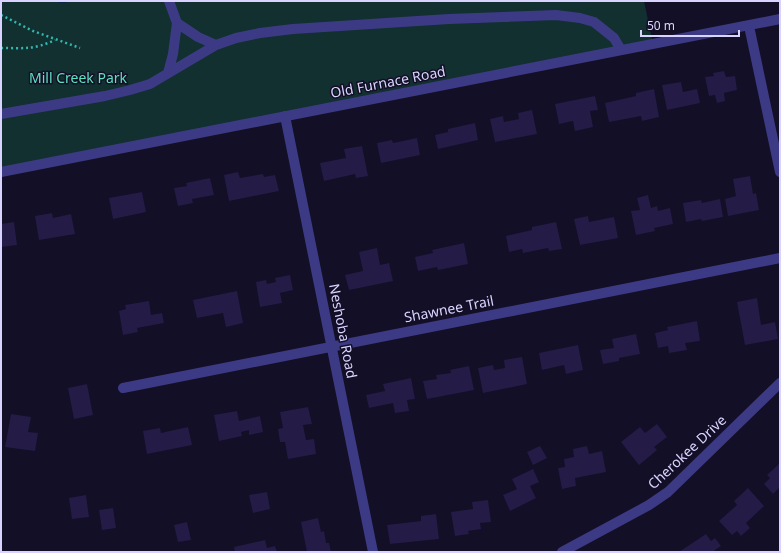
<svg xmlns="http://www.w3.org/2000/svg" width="781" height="553" font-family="'Noto Sans',sans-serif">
	<rect width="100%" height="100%" fill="#130f26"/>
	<path fill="#12302f" d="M1,1H644L653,44L1,172Z"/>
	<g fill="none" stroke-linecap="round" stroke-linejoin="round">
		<path stroke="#0c2248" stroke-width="4" d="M60,1H65"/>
	</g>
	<path fill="#241b47" d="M724,71L726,77L735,76L737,90L724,93L725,101L717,103L715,95L709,96L705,77L714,76L713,73Z
		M681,82L683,92L697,89L700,103L667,110L662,85Z
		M654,89L659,117L642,121L641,116L609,122L605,103L636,96V93Z
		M595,96L598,110L590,111L593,127L575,131L573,121L559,124L555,104Z
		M532,110L537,134L495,142L490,119L503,116L504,122L519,119L518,113Z
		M475,123L478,140L438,149L435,135L448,132V129Z
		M417,138L420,155L381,163L377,143L392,140L393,143Z
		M362,146L368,176L356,178L355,174L324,181L320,163L346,158L344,149Z
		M238,172L240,178L263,174L264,177L275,175L279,191L229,201L224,175Z
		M750,176L753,194L756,193L759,210L728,216L725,199L736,196L733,179Z
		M210,178L214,195L192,199L193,203L178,206L174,188L187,186L186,183Z
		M142,192L146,212L113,219L109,198Z
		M648,195L651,208L657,206L658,211L670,208L673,224L654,228L655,231L636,235L631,211L640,210L637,198Z
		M720,199L723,217L702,221L701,219L686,222L683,203L701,200L702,203Z
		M52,213L53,218L71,214L75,234L39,240L35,216Z
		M588,216L589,222L614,217L618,238L580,245L574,219Z
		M14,222L17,245L1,247V224Z
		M556,222L562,249L549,251L548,248L523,253L522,249L509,252L506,236L532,230V227Z
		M464,243L468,264L438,270L437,267L418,271L415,257L433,253L432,250Z
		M377,248L380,265L389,263L393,281L349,290L345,275L363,271L359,252Z
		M290,275L293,290L280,293L282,303L260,307L256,282L266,280L267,284L276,282L275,278Z
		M237,291L243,323L226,327L223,313L197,318L193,300Z
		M757,298L761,325L775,322L778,339L745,345L737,302Z
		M149,301L151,315L162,313L164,323L137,328L138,332L123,335L119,311L126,309L125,305Z
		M697,321L700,341L685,343L687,350L669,353L668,346L658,348L655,333L668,330L667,327Z
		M636,334L640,354L619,358V361L603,364L600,350L614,348L612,339Z
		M578,345L583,370L566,374L564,365L542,370L539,353Z
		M522,357L527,384L483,393L478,368L493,365L494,370L505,368L504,360Z
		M469,366L474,390L427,399L423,381L437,379L436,375L451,373L450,370Z
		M411,378L415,399L407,400L409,411L395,413L393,403L369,408L366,395L385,391L383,384Z
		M87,384L93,415L74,419L68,388Z
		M308,407L312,424L303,425L306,440L314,439L316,454L288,459L285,442H280L278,429L283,428L280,412Z
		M237,411L239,421L260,416L263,432L249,435V430L241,432L242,436L219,441L214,415Z
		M11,414L31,417L28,432L38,433L35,451L5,447Z
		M657,424L667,437L654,447L657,450L639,465L621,442L640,427L645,433Z
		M188,427L192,445L147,454L143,431L160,428L161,433Z
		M540,446L547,458L533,465L527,452Z
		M587,446L589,454L602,451L606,472L575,478L576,486L562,489L558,468L565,467L564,459L574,457L573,449Z
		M780,463V487L773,494L764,484L770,478L767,475Z
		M533,469L539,482L530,486L536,498L510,511L503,495L517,489L512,479Z
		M748,488L764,506L746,523L750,528L741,536L737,531L732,535L719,521L737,505L734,501Z
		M267,492L270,509L253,513L249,495Z
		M86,495L89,517L72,519L69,498Z
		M488,500L491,522L480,523L481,529L468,531L469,534L455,536L451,512L473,509L472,502Z
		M113,508L116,528L102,530L99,510Z
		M436,514L439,539L390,544L387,525L421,521V516Z
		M318,518L321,532L324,531L326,543H329L331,552H307L301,522Z
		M187,522L191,540L178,542L174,525Z
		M706,534L711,541L715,538L721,546L712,552H679Z
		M265,540L267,548L275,546L277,552H235L234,547Z"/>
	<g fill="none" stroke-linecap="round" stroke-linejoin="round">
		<path stroke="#2fb8b0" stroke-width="2.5" stroke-dasharray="2 3" stroke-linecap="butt" d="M1,15L33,31L80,48
			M1,48C23,48 34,50 55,40"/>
		<path stroke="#3d3a85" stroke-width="10" d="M177,23L198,37L216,45
			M749,26L780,172
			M168,73L173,54L177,23L169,1
			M1,114L105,96L130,90L150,84L216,45L236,38L260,33L293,29L449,19L556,15L580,18L594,22L614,38L621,50
			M285,116L373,552
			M1,172L780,19
			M123,388L780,258
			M562,552L649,505L668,492L780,383"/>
	</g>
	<g text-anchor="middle" stroke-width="3" stroke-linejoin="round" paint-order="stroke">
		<g font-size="14" fill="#5fe0c0" stroke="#130f26">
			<text x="78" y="83">Mill Creek Park</text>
		</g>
		<g font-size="14" fill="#d9d4ff" stroke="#130f26">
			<text transform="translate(388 82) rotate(-11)" y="5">Old Furnace Road</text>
			<text transform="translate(449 309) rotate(-11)" y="5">Shawnee Trail</text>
			<text transform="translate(343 331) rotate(79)" y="5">Neshoba Road</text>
			<text transform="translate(687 452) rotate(-43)" y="5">Cherokee Drive</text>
		</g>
	</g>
	<rect width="781" height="553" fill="none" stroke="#d9d4ff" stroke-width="4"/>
	<path d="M641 30v6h98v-6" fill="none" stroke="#d9d4ff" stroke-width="2"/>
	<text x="647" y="30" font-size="12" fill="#d9d4ff" stroke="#130f26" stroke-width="3" paint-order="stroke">50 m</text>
</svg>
